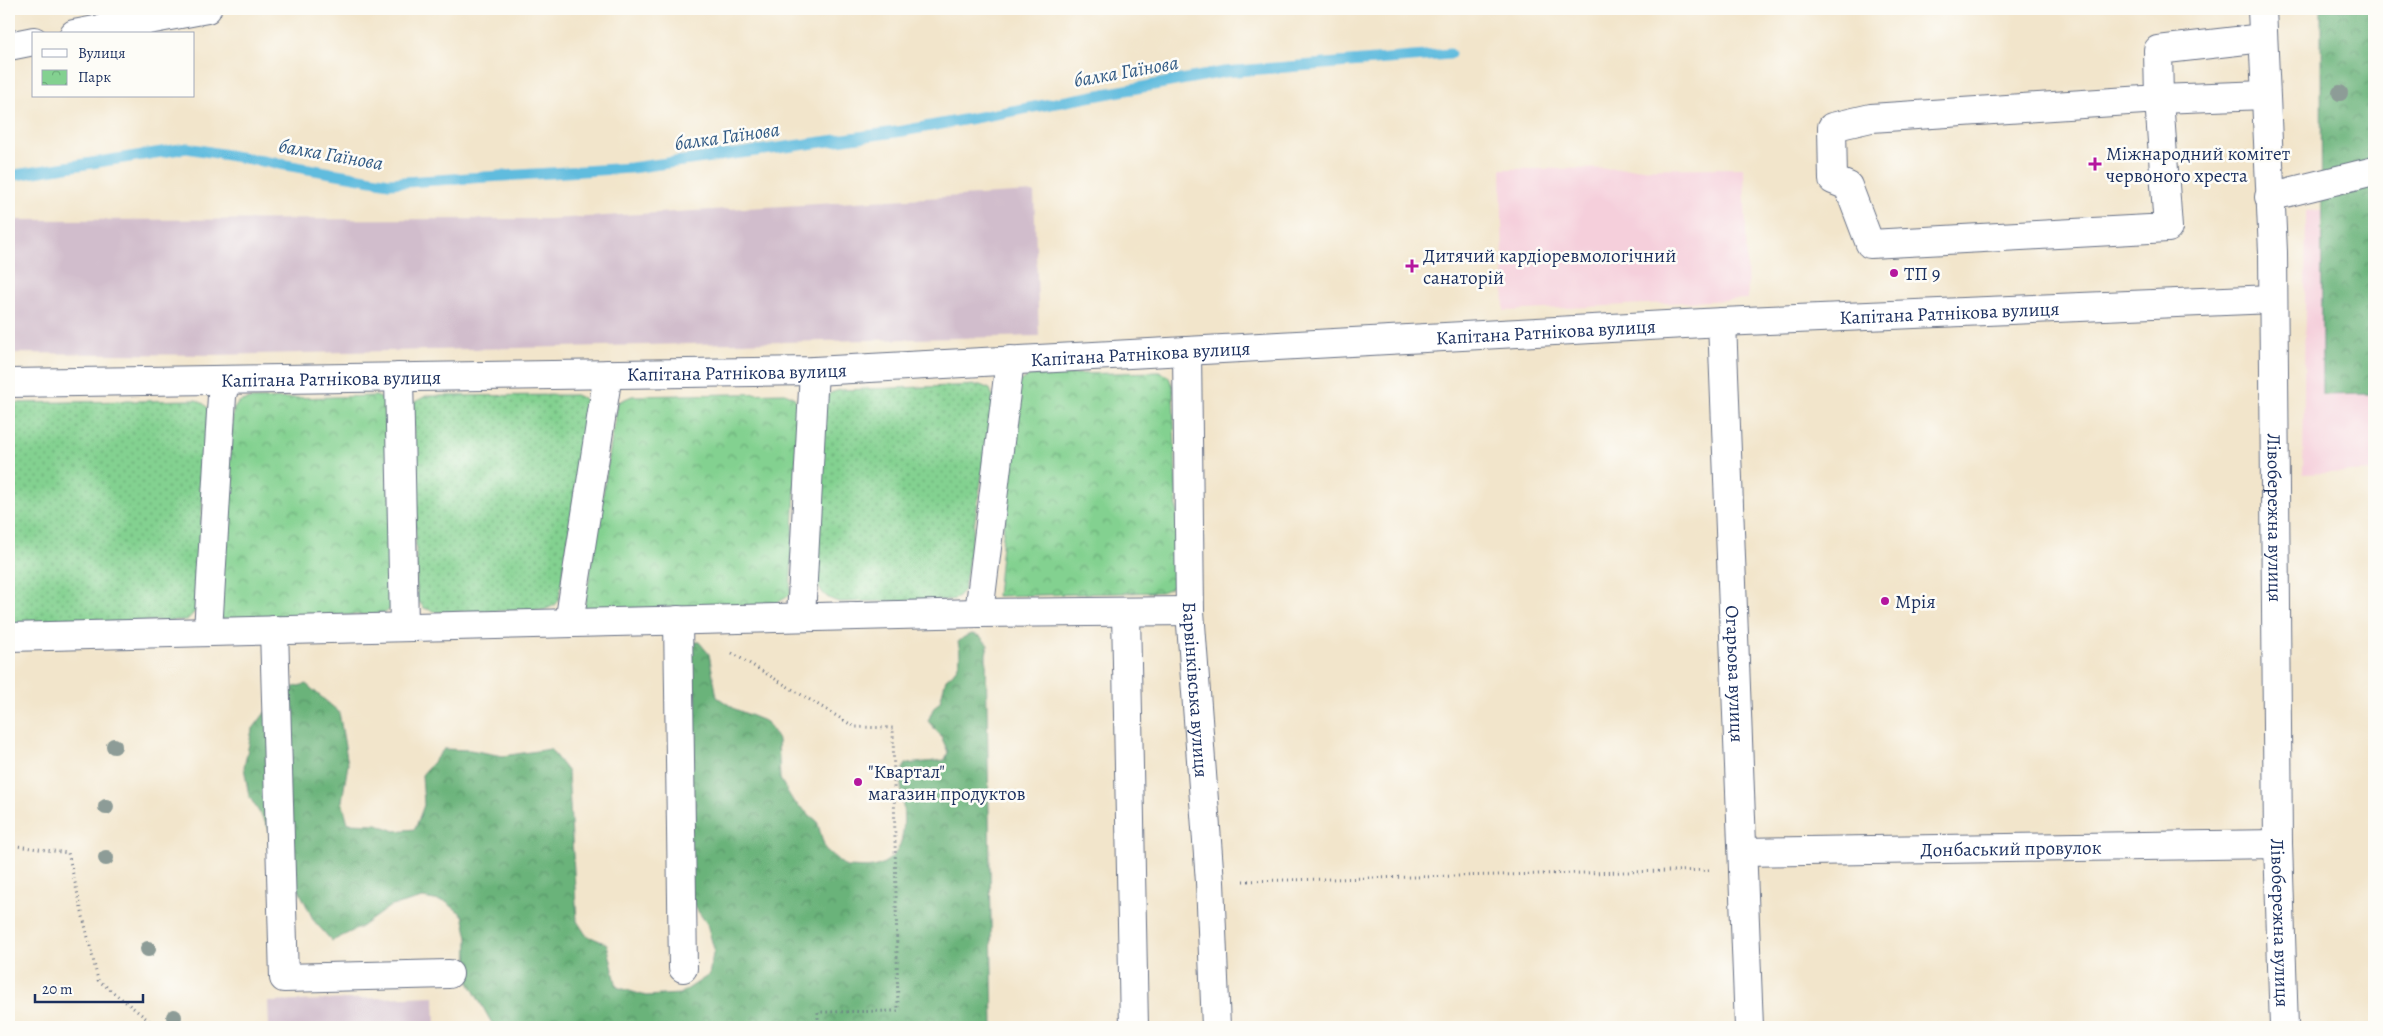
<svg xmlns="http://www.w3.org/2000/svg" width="2383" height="1036" font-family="Alegreya,serif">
	<defs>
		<pattern id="grass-dots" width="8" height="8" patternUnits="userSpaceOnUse" patternTransform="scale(1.25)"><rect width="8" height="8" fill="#83d190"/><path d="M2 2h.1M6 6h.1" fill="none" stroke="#6aaa79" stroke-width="1.8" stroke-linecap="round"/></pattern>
		<pattern id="forest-crowns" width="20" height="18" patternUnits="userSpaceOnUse" patternTransform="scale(1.25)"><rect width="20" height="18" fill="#6ab37a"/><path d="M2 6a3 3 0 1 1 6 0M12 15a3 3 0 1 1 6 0" fill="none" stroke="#569267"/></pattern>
		<pattern id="park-crowns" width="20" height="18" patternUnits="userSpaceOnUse" patternTransform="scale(1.25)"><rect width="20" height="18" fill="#83d190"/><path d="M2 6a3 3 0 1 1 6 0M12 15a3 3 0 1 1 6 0" fill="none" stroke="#6aaa79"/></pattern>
	</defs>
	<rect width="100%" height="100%" fill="#fdfcf7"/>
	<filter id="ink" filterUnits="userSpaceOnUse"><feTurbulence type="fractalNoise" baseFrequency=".02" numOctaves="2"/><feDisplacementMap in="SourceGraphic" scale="10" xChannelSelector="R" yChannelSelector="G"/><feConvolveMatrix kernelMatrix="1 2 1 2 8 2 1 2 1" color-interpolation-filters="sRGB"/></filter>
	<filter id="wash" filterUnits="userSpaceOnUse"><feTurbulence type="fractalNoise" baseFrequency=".0096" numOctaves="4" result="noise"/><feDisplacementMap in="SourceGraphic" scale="20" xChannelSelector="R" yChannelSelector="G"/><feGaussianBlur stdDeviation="1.12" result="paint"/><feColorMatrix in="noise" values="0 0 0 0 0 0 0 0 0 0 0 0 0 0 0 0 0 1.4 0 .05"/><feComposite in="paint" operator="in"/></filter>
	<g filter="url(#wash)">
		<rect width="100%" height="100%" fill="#f2e5cb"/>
		<path fill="#f5cfdb" d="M1744,168L1748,299L1504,311L1501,169Z
			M2374,210V471L2303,474L2306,211Z"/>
		<path fill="#d1bdcc" d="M1034,192L1039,336L214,355L9,353V220L551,219Z
			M434,996L435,1027H269L268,1002Z"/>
		<path fill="url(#grass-dots)" stroke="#4f8077" d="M980,385L990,389L994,399L964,590L955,599L949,600L839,602C825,598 821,593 815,579L825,400L830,393L840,390Z
			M576,395L585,399L589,408L559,599L555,605L544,610L436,612L424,608L417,600L413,403L426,396Z
			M196,400L204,404L208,408L196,611L187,620L16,625L9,623V403Z"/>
		<path fill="url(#forest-crowns)" stroke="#42716c" d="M2321,9H2374V394L2322,395Z
			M972,634L980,636L988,645L986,654L993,1027H494L467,979L468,938L463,915L446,902L423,898L389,907L361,927L332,941L314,921L267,825L249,796L244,767L252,730L282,690L306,684L339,712L348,764L342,801L348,823L377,824L395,831L415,829L424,805L422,775L444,749L470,750L503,756L550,749L568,772L577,921L586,935L607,944L617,987L646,996L680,994L709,975L714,949L707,924L688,897L686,642H699L709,654L717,697L735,709L767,722L778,740L780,779L793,801L817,821L825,849L846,867C856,867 868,869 877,866C916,853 901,804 900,773L906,764L945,760L948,752L941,736L928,721L933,709L940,701L946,679C960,669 962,658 958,642L964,637Z"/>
		<path fill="url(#park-crowns)" stroke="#4f8077" d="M1159,372L1168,376L1173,386L1179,575C1176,585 1171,589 1161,592L997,596L1018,382L1032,375Z
			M785,393L794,397L799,407L790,595L774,605L584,609L618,402L632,396Z
			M376,396L385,400L388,405L394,606L384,614L219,619L233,410L239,402L249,399Z"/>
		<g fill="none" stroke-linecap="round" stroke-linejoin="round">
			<path stroke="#60bcde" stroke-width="11" d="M9,176L187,148L389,183L631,168L903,131L1224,72L1450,54"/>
		</g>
	</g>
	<g filter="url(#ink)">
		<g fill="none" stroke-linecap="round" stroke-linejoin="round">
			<g stroke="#666f84" stroke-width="30">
				<g id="minor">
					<path id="s1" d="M2262,9L2273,252L2278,844L2284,1027"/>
					<path d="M74,34L207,9"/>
					<path d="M2263,38L2158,50L2159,99L2168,228L1870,244L1848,186L1833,180L1832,127L1871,118L2159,99L2265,95"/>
					<path d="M9,46L34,41"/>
					<path d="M2269,197L2374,171"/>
					<path id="s2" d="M1722,322L1749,1027"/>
					<path id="s3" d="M1187,351L1190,611L1210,882L1216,1027"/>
					<path d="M399,377L404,626"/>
					<path id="s4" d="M9,383L814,371L1722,322L2273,299"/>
					<path d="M1126,612L1134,1027"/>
					<path d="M979,613L1010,360"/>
					<path d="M801,617L814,371"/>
					<path d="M678,620L683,968"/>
					<path d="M569,623L608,374"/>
					<path d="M274,630L284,978L449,974"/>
					<path d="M208,631L222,396L226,380"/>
					<path d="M9,637L979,613L1190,611"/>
					<path id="s5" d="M1743,852L2278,844"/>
				</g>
			</g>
			<path stroke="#666f84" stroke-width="3" stroke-dasharray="1 4" stroke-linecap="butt" d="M732,653L855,727L893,728L898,1011L818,1012V1027
				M9,845L68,853L98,980L157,1027
				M1243,881L1711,870"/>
			<use href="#minor" stroke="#fff" stroke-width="28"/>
		</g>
		<g fill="#8d9c97">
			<circle cx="2340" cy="93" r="8"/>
			<circle cx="114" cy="746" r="8"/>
			<circle cx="106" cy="807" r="8"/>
			<circle cx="106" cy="858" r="8"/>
			<circle cx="148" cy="949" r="8"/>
			<circle cx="174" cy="1017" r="8"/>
		</g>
	</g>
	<g fill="#b5179e" stroke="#fdfcf7" stroke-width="2">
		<path d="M2092.5 156.5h5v5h5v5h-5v5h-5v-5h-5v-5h5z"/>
		<path d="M1409.5 258.5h5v5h5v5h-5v5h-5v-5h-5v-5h5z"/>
		<circle cx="1894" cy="273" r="5"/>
		<circle cx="1885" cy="601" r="5"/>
		<circle cx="858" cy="782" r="5"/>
	</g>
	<g text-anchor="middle" stroke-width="5" stroke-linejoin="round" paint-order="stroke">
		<g font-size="19" fill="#1b2f5e" stroke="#fdfcf7" text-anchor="start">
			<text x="2106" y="160">Міжнародний комітет<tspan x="2106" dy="22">червоного хреста</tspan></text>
			<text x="1423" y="262">Дитячий кардіоревмологічний<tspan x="1423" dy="22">санаторій</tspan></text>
			<text x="1904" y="280">ТП 9</text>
			<text x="1895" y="608">Мрія</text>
			<text x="868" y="778">"Квартал"<tspan x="868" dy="22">магазин продуктов</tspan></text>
		</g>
		<g font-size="19" fill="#1b2f5e" stroke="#fdfcf7">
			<text dy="7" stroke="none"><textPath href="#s4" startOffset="1942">Капітана Ратнікова вулиця</textPath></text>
			<text dy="7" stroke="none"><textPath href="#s4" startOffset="1538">Капітана Ратнікова вулиця</textPath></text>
			<text dy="7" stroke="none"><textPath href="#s4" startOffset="1132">Капітана Ратнікова вулиця</textPath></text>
			<text dy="7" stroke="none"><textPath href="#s4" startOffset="728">Капітана Ратнікова вулиця</textPath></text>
			<text dy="7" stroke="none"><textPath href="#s4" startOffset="322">Капітана Ратнікова вулиця</textPath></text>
			<text dy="7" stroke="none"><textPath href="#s1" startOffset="509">Лівобережна вулиця</textPath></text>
			<text dy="7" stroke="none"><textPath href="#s2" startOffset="352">Огарьова вулиця</textPath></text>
			<text dy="7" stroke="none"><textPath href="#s3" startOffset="339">Барвінківська вулиця</textPath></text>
			<text dy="7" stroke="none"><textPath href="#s5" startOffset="268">Донбаський провулок</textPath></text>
			<text dy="7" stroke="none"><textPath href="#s1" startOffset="914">Лівобережна вулиця</textPath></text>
		</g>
		<g font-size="20" font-style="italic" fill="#305984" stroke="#fdfcf7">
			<text transform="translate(1126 71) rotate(-10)" y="7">балка Гаїнова</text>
			<text transform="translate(727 136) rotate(-8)" y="7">балка Гаїнова</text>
			<text transform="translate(331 154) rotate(10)" y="7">балка Гаїнова</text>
		</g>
	</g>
	<rect width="2383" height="1036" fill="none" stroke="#fdfcf7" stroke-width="30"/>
	<rect x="32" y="32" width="162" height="65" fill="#fdfcf7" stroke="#a3aaba"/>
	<rect x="42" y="49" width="25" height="8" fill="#ffffff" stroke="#a3aaba"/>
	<text x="78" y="58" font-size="15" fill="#1b2f5e">Вулиця</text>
	<rect x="42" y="70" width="25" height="15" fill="url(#park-crowns)" stroke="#a3aaba"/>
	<text x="78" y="82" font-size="15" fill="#1b2f5e">Парк</text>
	<path d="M35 994v8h108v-8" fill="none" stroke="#1b2f5e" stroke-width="2.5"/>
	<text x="42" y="994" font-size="15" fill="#1b2f5e" stroke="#fdfcf7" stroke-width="4" paint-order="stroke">20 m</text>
</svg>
